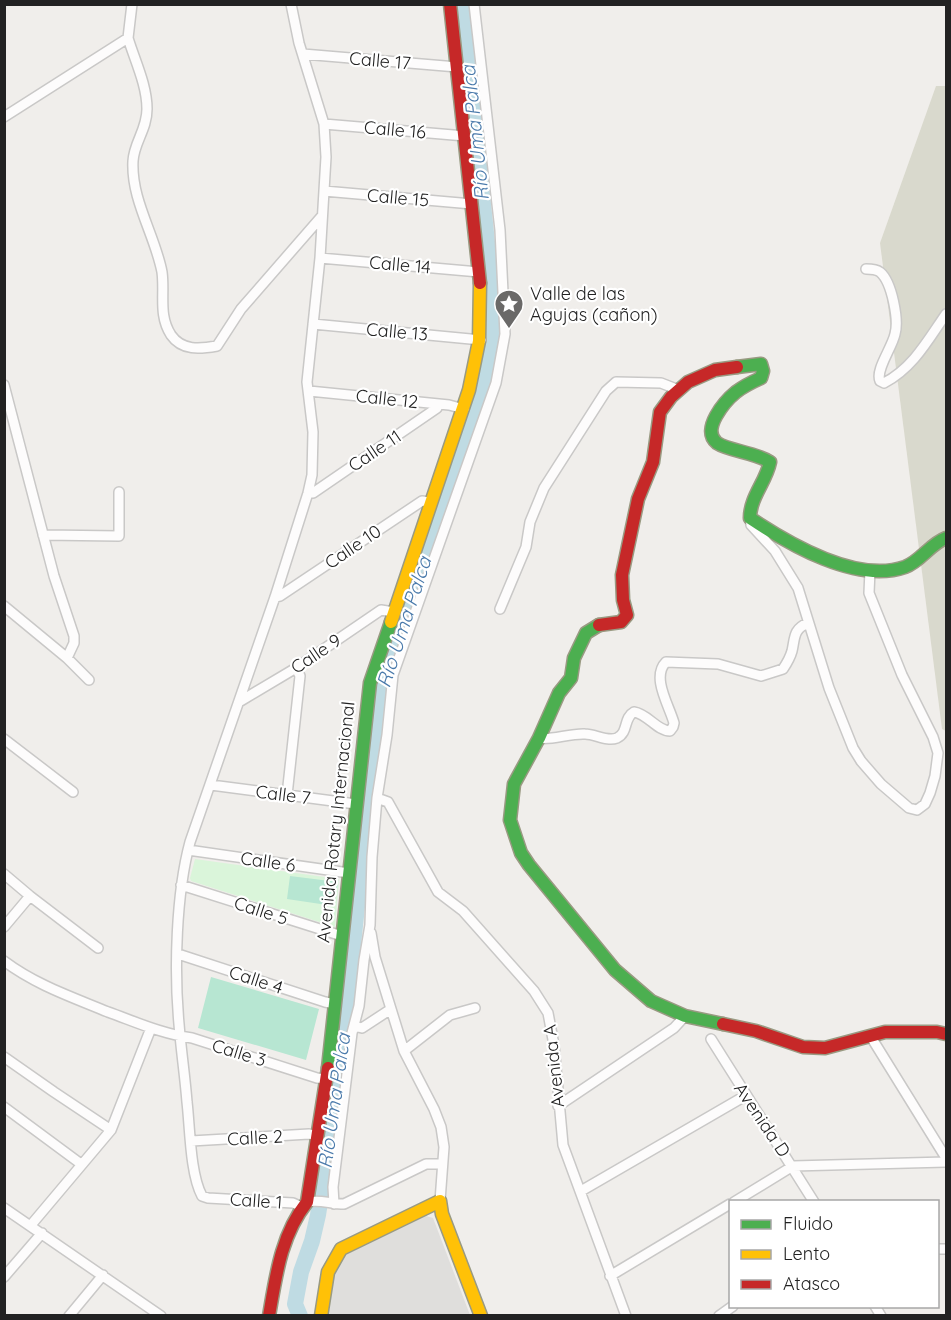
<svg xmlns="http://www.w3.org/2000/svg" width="951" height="1320" font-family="Quicksand,sans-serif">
	<rect width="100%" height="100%" fill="#f0eeeb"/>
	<path fill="#dfdedc" d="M426,1216L433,1218L470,1315L327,1316L333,1274L345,1255Z"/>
	<path fill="#d9d9cd" d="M936,86H946V731L942,729L880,243Z"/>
	<path fill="#daf5da" d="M195,859L339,879L335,927L191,881L190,878Z"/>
	<path fill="#b7e6d2" d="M290,876L338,882L334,906L287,899Z
		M211,977L319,1009L306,1060L198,1028Z"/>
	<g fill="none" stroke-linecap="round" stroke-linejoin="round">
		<path stroke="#bfdbe3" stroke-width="16" d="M300,1316L295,1304L301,1272L312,1241L318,1215L338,1086L380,690L484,385L493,341V299L462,4"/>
		<g stroke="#c9c8c7" stroke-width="12">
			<path id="street" d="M291,4L299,43L324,124L326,157L320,258L307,382L313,432L312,475L308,493L275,597L190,842C176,894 174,970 179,1024C181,1050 185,1076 187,1102C190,1127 190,1174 202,1196L208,1198L293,1203L302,1207
				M128,38C135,61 147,85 147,109C147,130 134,142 133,161C131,200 155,235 162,272C165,294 158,315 171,335C182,351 200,349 217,346L241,309L322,216
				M303,54L457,67
				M4,117L128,38L132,4
				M324,124L465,136
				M324,191L472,204
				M320,258L479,272
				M866,269C871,269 876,269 880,272C892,282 899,320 895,334C892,348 875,370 880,381L884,383C913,368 928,340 946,314
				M313,324L481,340
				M4,385L54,576L74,636V643L67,658
				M309,391L449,405L464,409
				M308,493H313L437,408L438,404
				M750,518L751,525L775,551L798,588L829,688L853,748L861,761L881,784L909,808L917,810L925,804L930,793L935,776L938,753L933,737L902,675L869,593L870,570
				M43,535L119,536V492
				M275,597L280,596L422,501L431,502
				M4,606L67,658L89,680
				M500,609L526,547L530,522L544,488L606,391L616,382L661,383L679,390
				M239,702L296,668L381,610L394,612
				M539,738C549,741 571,733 585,734C595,734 607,742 617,738C629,732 623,718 634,712C648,714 657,731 670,731L673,727L674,723C669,705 651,677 666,662L718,664L761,676L783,669C787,663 790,658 792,651C795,638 793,629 808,623
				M4,739L73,792
				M211,785L356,804
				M287,795L300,676L296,668
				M377,798L388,802L438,892L463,911L534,991L548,1013L554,1045L563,1145L626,1316
				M188,850L349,873
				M4,874L30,896L98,948
				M181,885L342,936
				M4,927L30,896
				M371,933L375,957L404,1051L434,1109L441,1127L444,1147L440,1201
				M178,954L325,1002L335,1004
				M4,961C36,985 72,997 108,1012C136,1022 162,1034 192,1038L317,1078L327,1079
				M354,1026L362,1028L391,1009
				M871,1037L946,1158
				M711,1039L814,1202
				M404,1051L450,1015L475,1008
				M4,1057L54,1092L111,1130
				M558,1106L674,1028L685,1016
				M4,1107L81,1164
				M191,1141L309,1134L318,1136
				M581,1191L745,1096
				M307,1202C319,1199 331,1204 344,1204L426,1164H442
				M734,1202L793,1166L946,1162
				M334,1204L333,1187L352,1033L359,1006L364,960L370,925L372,857L377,798L387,735L393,675L496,383L505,334L500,230L474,4
				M4,1208L161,1316
				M31,1225L111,1130L151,1028
				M938,1249H946
				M610,1276L730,1204
				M4,1277L42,1233
				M875,1306L881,1316
				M69,1316L103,1275
				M719,1316L733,1306"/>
		</g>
		<g stroke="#999a82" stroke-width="15">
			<path id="fast" d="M737,367L761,364L763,371L761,378C752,382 744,386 736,392C725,401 700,430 717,443C729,451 754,452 770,462C766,482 750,497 750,518C789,544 856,584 905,567C921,561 930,544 946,538
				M599,625L586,633L574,658L571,678L559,693L539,738L514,784L510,820L521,853L529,865L615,970L651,1001L685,1016L723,1024
				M328,1068L370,683L391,622"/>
		</g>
		<g stroke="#999a82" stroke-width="15">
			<path id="slow" d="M391,622L469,390L479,341L480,283
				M321,1316L328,1272L341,1249L440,1201L442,1214L481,1316"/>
		</g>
		<g stroke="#999a82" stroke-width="15">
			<path id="jam" d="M450,4L480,283
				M599,625L621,622L627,615L623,600L622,575L638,499L653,462L660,412L671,397L688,382L715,370L737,367
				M723,1024L756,1031L803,1047L825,1048L885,1032H937L946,1034
				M269,1316C276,1275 281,1235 307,1202L328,1068"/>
		</g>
		<use href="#street" stroke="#fdfcfc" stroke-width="9"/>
		<use href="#fast" stroke="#4caf50" stroke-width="12"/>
		<use href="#slow" stroke="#ffc107" stroke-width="12"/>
		<use href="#jam" stroke="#c62828" stroke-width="12"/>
	</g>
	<defs>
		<g id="sight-pin" transform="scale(1.5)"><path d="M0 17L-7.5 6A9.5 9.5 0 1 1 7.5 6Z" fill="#6a6968" stroke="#fff"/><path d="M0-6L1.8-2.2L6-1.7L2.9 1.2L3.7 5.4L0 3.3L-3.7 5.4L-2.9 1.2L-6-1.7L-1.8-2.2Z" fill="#fff"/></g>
	</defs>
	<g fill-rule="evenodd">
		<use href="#sight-pin" x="509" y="304"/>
	</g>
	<g text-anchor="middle" stroke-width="4.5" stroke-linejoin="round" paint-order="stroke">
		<g font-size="18" fill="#222" stroke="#fff">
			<text transform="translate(380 61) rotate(5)" y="6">Calle 17</text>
			<text transform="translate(395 130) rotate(5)" y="6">Calle 16</text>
			<text transform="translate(398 198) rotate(5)" y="6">Calle 15</text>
			<text transform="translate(400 265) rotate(5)" y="6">Calle 14</text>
			<text transform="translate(397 332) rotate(5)" y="6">Calle 13</text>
			<text transform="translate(387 399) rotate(6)" y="6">Calle 12</text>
			<text transform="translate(375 451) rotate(-34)" y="6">Calle 11</text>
			<text transform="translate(353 547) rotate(-34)" y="6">Calle 10</text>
			<text transform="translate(316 654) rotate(-34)" y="6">Calle 9</text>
			<text transform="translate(283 795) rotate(7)" y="6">Calle 7</text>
			<text transform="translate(336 822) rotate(-84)" y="6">Avenida Rotary Internacional</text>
			<text transform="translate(268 862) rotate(8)" y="6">Calle 6</text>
			<text transform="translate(261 911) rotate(18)" y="6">Calle 5</text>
			<text transform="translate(256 980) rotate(18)" y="6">Calle 4</text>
			<text transform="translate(239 1053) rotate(17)" y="6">Calle 3</text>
			<text transform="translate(554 1066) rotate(-96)" y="6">Avenida A</text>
			<text transform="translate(762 1120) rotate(56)" y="6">Avenida D</text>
			<text transform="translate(255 1138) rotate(-3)" y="6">Calle 2</text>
			<text transform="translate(256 1201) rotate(4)" y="6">Calle 1</text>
		</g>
		<g font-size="18" fill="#222" stroke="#fff" text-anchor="start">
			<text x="530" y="300">Valle de las<tspan x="530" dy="21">Agujas (cañon)</tspan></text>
		</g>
		<g font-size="20" font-style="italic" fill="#4a7aab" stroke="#fff">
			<text transform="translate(475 133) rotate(-96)" y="7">Río Uma Palca</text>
			<text transform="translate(404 622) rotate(-72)" y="7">Río Uma Palca</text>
			<text transform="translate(334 1101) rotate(-82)" y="7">Río Uma Palca</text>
		</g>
	</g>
	<rect width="951" height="1320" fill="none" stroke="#222222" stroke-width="12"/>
	<rect x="729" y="1200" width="210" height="108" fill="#ffffff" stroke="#a7a7a7" stroke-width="1.5"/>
	<rect x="741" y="1220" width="30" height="9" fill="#4caf50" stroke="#a7a7a7" stroke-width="1.5"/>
	<text x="783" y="1230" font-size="18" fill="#222222">Fluido</text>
	<rect x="741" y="1250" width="30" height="9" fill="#ffc107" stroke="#a7a7a7" stroke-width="1.5"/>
	<text x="783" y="1260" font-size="18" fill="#222222">Lento</text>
	<rect x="741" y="1280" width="30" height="9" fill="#c62828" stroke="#a7a7a7" stroke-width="1.5"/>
	<text x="783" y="1290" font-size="18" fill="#222222">Atasco</text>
</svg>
